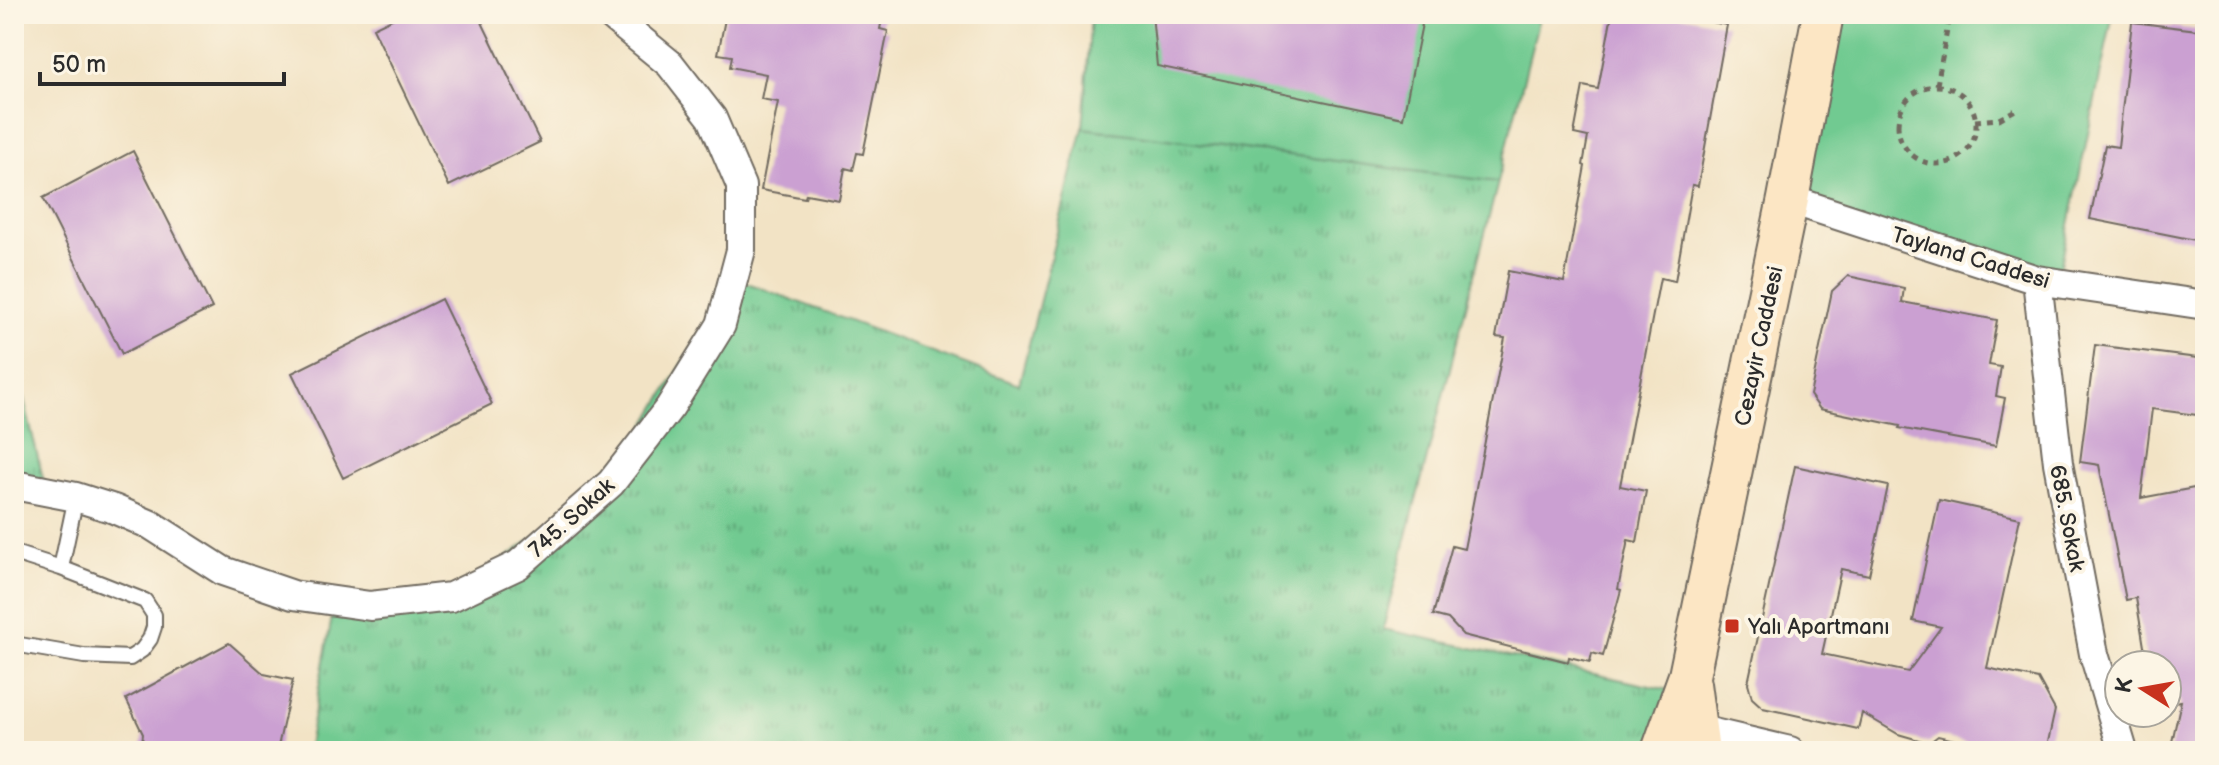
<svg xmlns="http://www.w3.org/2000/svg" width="2219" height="765" font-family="'Balsamiq Sans',sans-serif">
	<defs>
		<pattern id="grass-tufts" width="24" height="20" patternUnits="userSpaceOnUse" patternTransform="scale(2)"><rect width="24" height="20" fill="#71ca91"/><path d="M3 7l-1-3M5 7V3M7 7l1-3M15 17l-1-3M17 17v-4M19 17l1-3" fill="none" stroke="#5da477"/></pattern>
	</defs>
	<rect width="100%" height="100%" fill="#fcf5e5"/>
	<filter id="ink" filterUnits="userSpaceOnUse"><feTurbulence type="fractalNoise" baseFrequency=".0125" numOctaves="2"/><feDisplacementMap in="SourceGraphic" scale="16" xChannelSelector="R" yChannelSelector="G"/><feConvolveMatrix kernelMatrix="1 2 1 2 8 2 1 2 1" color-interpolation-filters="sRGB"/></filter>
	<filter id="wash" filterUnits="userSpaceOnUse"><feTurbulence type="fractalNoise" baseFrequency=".006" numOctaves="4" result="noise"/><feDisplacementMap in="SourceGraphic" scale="32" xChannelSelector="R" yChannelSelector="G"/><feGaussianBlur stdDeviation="1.8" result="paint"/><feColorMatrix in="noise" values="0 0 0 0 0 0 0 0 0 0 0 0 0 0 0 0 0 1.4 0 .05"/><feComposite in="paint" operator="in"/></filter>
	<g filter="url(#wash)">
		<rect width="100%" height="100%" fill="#f2e3c5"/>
		<path fill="url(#grass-tufts)" stroke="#4e7a5e" stroke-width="2" d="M1083,128L1498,182L1383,629L1683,693L1662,751H307L335,601L451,597L611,483L734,278L1019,384Z
			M14,358L46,491L14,485Z"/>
		<path fill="#71ca91" stroke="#4e7a5e" stroke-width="2" d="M1091,14H1540L1498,182L1083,128Z
			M1823,14H2113L2057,283L1788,199Z"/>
		<g id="blocks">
			<path fill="#cba0d2" d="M402,14H478L540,142L449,186L373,28Z
				M726,14H883L880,29L888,31L863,154L857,153L853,170L845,168L839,200L806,194L805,198L761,190L778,102L761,99L766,74L730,67L732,56L718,54Z
				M1152,14H1424L1403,118L1157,66Z
				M1612,14H1671L1727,25L1698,186L1692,185L1675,281L1660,278L1620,486L1646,491L1637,542L1628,540L1618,589L1621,590L1603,656L1592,653L1590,662L1569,657L1568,662L1463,635L1448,619L1433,615L1452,546L1464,549L1505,338L1496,337L1508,271L1564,282L1585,166L1583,165L1588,137L1574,134L1583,86L1598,89Z
				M2132,22L2205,31V242L2090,219L2105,145L2118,147Z
				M133,151L212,308L122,354L43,198Z
				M1848,276L1904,288L1902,302L1997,320L1989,365L2001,367L1996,396L2005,398L1996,446L1899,428L1900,426L1820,409L1810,395L1832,291Z
				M441,299L492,404L343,478L292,373Z
				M2095,345L2205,359V416L2152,409L2141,498L2205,486V751H2170L2181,701L2167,703V665H2147L2136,598L2126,600L2099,465L2080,462Z
				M1795,466L1888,486L1869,575L1841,569L1822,654L1908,672L1941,627L1913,621L1939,500L2020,518L1987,668L2038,679L2055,710L2046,751H2001L1938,736L1929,743L1898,734L1862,713L1858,729L1763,708L1752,698L1748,683Z
				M229,643L264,674L293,680L277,751H141L143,734L126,699Z"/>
		</g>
	</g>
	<g filter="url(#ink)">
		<use href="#blocks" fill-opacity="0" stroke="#716b61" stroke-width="2"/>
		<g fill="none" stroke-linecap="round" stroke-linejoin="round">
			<g stroke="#716b61" stroke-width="18">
				<path id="service" d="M14,133L15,137
					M14,553L61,568L145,601L154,615V627L150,639L142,650L130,658L84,656L14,644
					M61,568L76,497"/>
			</g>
			<g stroke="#716b61" stroke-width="32">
				<path id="minor" d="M1788,199L2037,280L2205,305
					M2037,280L2058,463L2094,654L2123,751
					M14,485L76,497L114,509L151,525L223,571L293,595L370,606L451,597L518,565L611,483L670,407L721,325L741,250V186L712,118L670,64L609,14
					M1696,729L1790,751"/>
			</g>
			<g stroke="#716b61" stroke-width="44">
				<path id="secondary" d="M1690,684L1699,751
					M1662,751L1689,676L1788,199L1823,14"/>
			</g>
			<path stroke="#716b61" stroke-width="5" stroke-dasharray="6 6" stroke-linecap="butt" d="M1937,85L1950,14
				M1898 125a39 39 0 1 1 78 0a39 39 0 1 1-78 0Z
				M1975,121L1999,119L2019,108"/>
			<use href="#service" stroke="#fff" stroke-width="14"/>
			<use href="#minor" stroke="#fff" stroke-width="28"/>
			<use href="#secondary" stroke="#fce6c4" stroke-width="40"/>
		</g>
	</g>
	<rect fill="#c8321e" stroke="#fcf5e5" stroke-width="3" x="1724" y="618" width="16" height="16" rx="4"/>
	<g text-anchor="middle" stroke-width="8" stroke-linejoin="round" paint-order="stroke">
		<g font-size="22" fill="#2b2b2b" stroke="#fcf5e5">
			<text transform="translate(1971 257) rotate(17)" y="8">Tayland Caddesi</text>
			<text transform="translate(1758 346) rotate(-78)" y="8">Cezayir Caddesi</text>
			<text transform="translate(571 517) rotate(-42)" y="8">745. Sokak</text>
			<text transform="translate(2068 518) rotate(79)" y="8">685. Sokak</text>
		</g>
		<g font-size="22" fill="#2b2b2b" stroke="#fcf5e5" text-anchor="start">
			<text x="1748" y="634">Yalı Apartmanı</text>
		</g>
	</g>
	<rect width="2219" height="765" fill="none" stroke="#fcf5e5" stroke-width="48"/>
	<g transform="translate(2143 689) rotate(281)"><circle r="38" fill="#fcf5e5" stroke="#a8a49b" stroke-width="2"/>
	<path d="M0-6L14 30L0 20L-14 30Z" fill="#c8321e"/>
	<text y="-12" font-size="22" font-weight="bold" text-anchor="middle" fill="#2b2b2b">K</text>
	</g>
	<path d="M40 72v12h244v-12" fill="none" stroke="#2b2b2b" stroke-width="4"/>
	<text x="52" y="72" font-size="24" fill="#2b2b2b" stroke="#fcf5e5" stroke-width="6" paint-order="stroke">50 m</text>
</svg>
